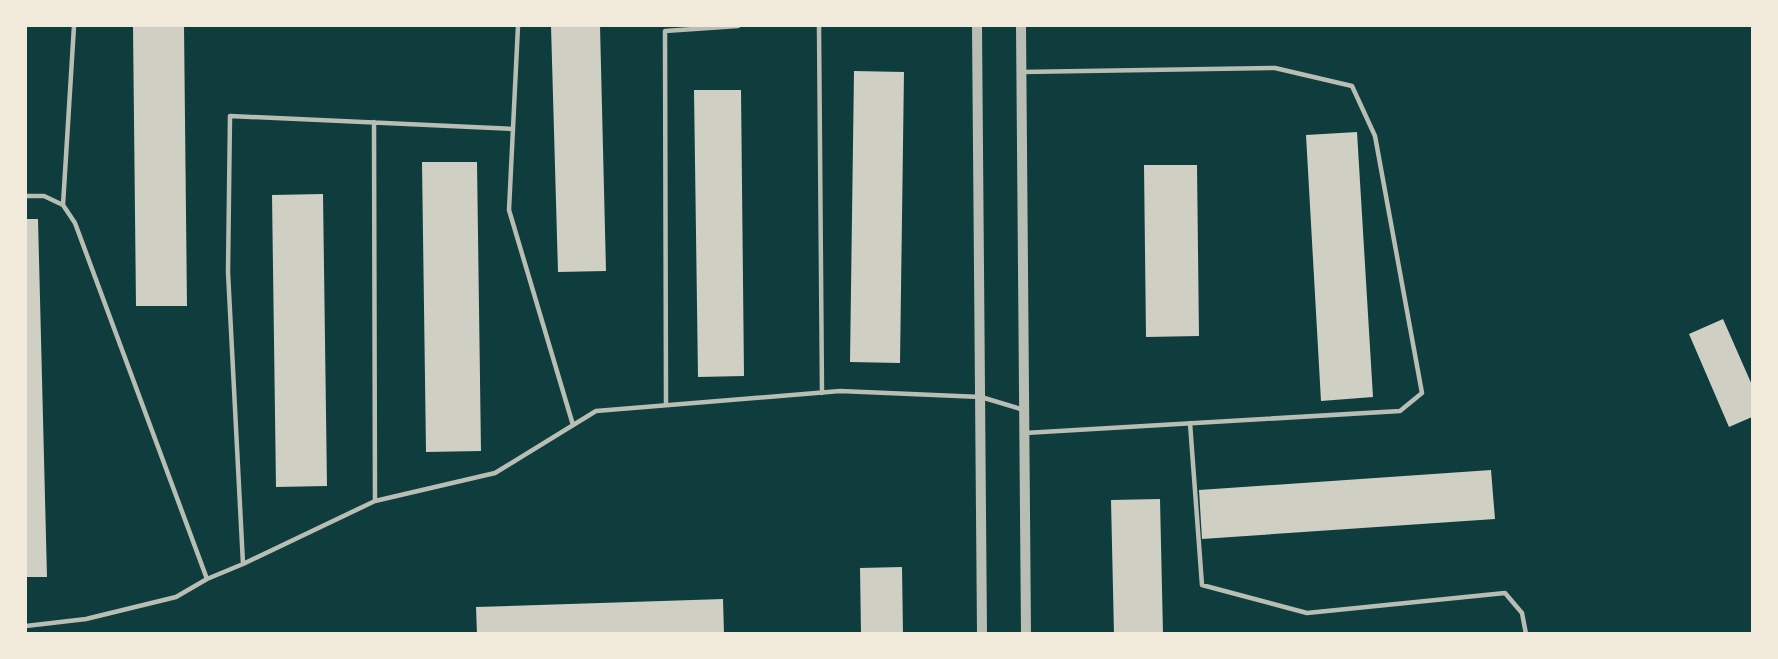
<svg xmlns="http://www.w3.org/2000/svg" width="1778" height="659" font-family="'Asap Condensed',sans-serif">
	<rect width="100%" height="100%" fill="#0f3d3e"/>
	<path fill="#cfcfc3" d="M133,26H184L187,306H136Z
		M551,26H600L606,271L558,272Z
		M854,71L904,72L900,363L850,362Z
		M694,90H741L744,376L698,377Z
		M1357,132L1373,397L1321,401L1306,135Z
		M422,162H477L481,451L426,452Z
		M1144,165H1197L1199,336L1146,337Z
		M323,194L327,486L276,487L272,195Z
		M26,219H38L47,577H26Z
		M1723,319L1752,385V417L1729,427L1689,334Z
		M1491,470L1495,519L1202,539L1199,490Z
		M1160,499L1163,634H1114L1111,500Z
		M902,567L903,634H861L860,568Z
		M723,599L724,634H477L476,607Z"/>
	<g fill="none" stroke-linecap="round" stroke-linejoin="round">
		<path stroke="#b8beb3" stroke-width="4.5" d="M518,26L509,210L573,425
			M819,26L822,393
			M1021,72L1275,68L1352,86L1375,136L1422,393L1400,411L1025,433
			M374,122L375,501
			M26,196H44L63,205L75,223L207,579
			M63,205L74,26
			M666,405L665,31L738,26
			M1190,423L1202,585L1307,613L1505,593L1522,613L1526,634
			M243,564L228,272L230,116L513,129
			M26,626L86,619L176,597L207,579L243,564L375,501L495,473L596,411L840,391L981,397L1024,410"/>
		<path stroke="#b8beb3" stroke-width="10" d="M977,26L982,634
			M1021,26L1026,634"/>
	</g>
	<rect width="1778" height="659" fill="none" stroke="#f1e9da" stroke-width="54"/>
</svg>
